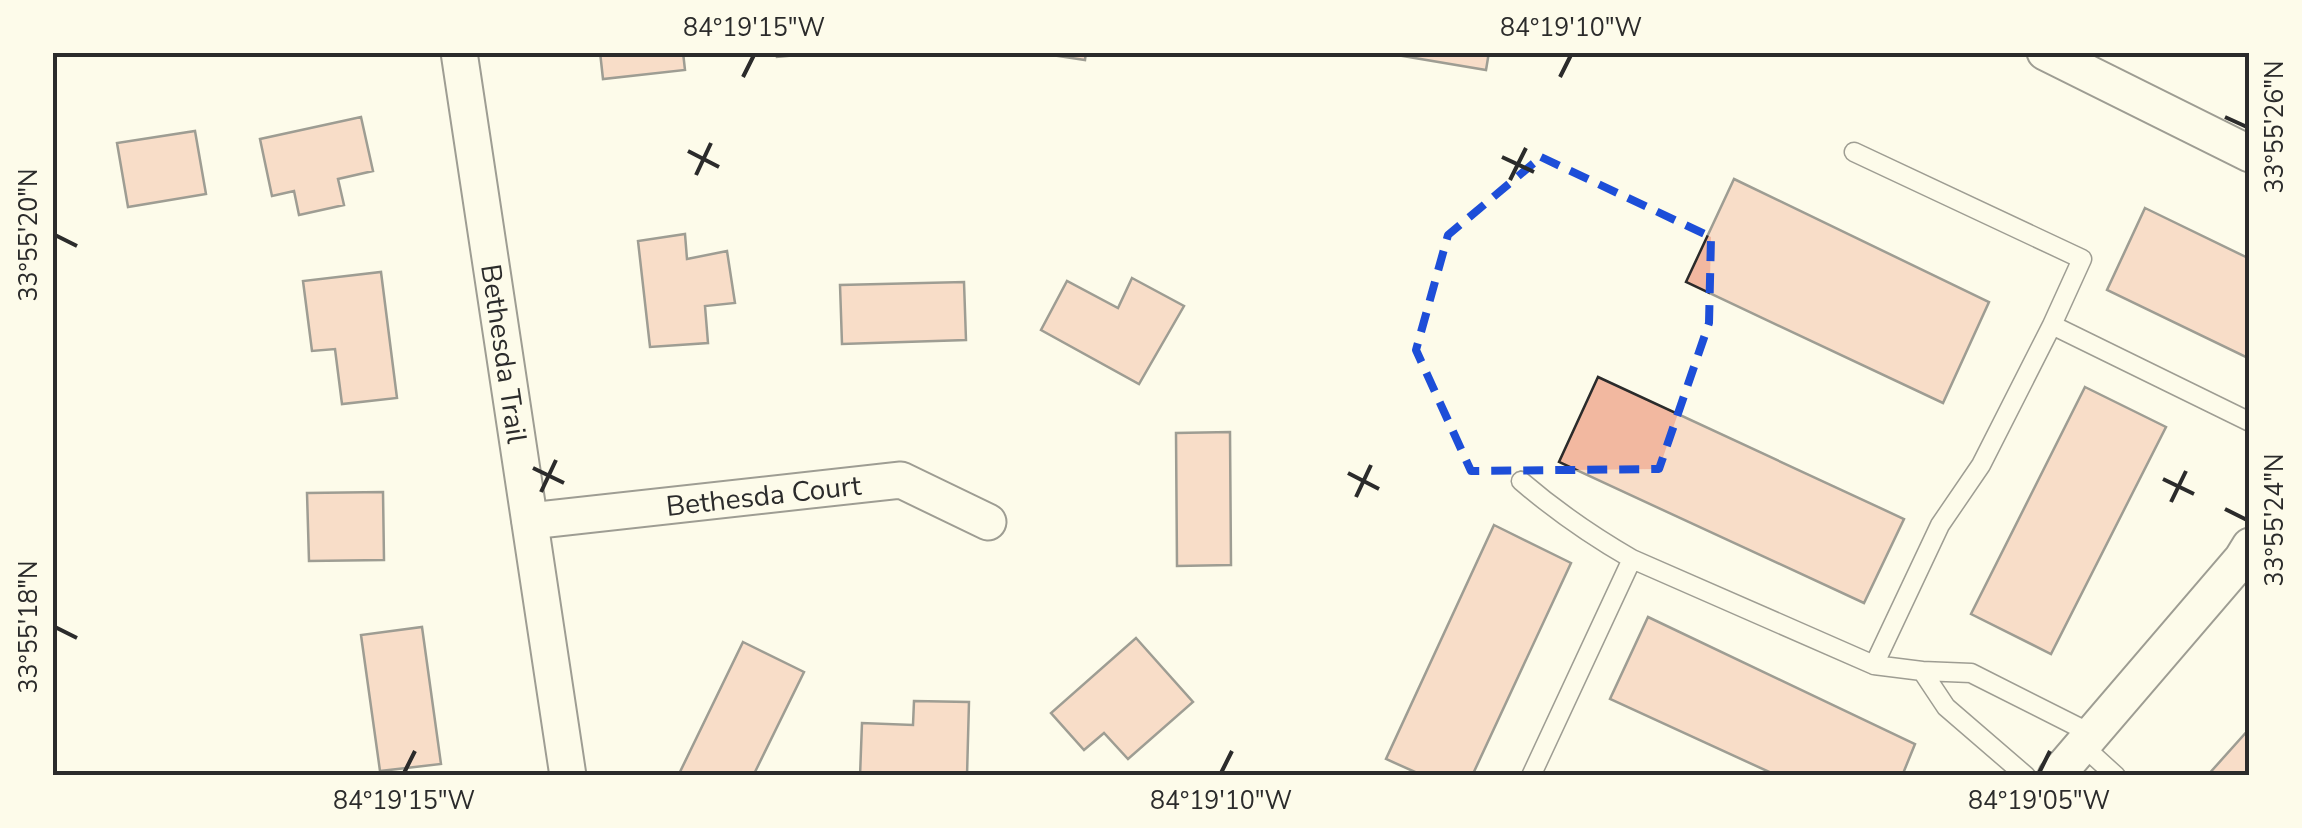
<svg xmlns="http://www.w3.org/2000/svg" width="2302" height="828" font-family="'Nunito Sans',sans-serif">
	<rect width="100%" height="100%" fill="#fdfbea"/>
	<path fill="#f2b8a0" stroke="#2b2b2b" stroke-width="2.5" d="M600,52H683L685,70L603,79Z
		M777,52H830L777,57Z
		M1032,52H1086L1085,60Z
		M1379,52H1489L1486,70Z
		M361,117L373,171L338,179L344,205L299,215L294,191L272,196L260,139Z
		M195,131L206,194L128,207L117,143Z
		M1734,179L1989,302L1943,403L1686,282Z
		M2145,208L2250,259V359L2107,290Z
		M685,234L687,259L727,251L735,303L705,306L708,343L650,347L638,241Z
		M381,272L397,398L342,404L335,349L312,351L303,281Z
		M1132,278L1184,306L1139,384L1041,330L1067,281L1118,308Z
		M964,282L966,340L842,344L840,285Z
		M1598,377L1904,519L1864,603L1559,462Z
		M2085,387L2166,427L2051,654L1971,614Z
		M1230,432L1231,565L1177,566L1176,433Z
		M383,492L384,560L309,561L307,493Z
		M1494,525L1571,563L1472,776H1424L1386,759Z
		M1648,617L1915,744L1902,776H1778L1610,699Z
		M422,627L441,764L380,771L361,635Z
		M1136,638L1193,702L1128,759L1104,733L1084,750L1051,713Z
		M743,642L804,672L753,776H678Z
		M914,701L969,702L967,776H860L862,723L913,725Z
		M2250,728V776H2207Z"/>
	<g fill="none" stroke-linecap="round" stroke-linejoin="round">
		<g stroke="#2b2b2b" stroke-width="21">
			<path id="lane" d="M1854,152L2082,259L2052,325L2250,422
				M1521,481C1556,511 1592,536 1632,559L1874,665L1922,671
				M1874,665L1940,525L1981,465L2052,325
				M2082,745L2116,776
				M1531,776L1632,559
				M2026,776L1946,707L1922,671L1971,673L2092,734"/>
		</g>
		<g stroke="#2b2b2b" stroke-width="39">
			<g id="street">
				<path id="s1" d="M459,52L568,776"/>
				<path d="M2045,52L2250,154"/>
				<path id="s2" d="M530,521L901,480L988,522"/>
				<path d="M2056,776L2242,559L2250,546"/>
			</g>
		</g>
		<use href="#lane" stroke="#fdfbea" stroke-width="18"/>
		<use href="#street" stroke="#fdfbea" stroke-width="35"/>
	</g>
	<path d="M0 0H2302V828H0ZM1541,157L1711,237L1709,323L1659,469L1471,471L1416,350L1448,235Z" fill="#fdfbea" fill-opacity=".55" fill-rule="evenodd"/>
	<path fill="none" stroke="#1d4ed8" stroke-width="8" stroke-dasharray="20 12" stroke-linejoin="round" d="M1541,157L1711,237L1709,323L1659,469L1471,471L1416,350L1448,235Z"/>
	<path fill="none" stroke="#2b2b2b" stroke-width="4" d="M743,77L754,55M1560,77L1571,55M2225,117L2247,127M688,151L719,167M1502,157L1534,172M696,175L711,143M1510,180L1526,148M55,235L77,246M533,468L564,483M1348,473L1379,489M2163,479L2194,494M541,492L556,460M1356,497L1371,465M2171,502L2186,471M2225,509L2247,520M55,627L77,638M404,773L415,751M1221,773L1232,751M2039,773L2050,751"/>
	<g text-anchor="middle" stroke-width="8" stroke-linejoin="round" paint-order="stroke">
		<g font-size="28" fill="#2b2b2b" stroke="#fdfbea">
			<text dy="10" stroke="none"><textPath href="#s1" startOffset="305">Bethesda Trail</textPath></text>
			<text dy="10" stroke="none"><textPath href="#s2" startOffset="235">Bethesda Court</textPath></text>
		</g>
	</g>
	<rect width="2302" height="828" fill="none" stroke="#fdfbea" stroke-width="110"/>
	<rect x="55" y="55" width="2192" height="718" fill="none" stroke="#2b2b2b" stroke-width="4"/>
	<g font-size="25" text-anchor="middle" fill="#2b2b2b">
		<text x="754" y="36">84°19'15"W</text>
		<text x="1571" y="36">84°19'10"W</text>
		<text transform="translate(2274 127) rotate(-90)" y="9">33°55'26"N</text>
		<text transform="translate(28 235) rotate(-90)" y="9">33°55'20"N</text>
		<text transform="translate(2274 520) rotate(-90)" y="9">33°55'24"N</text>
		<text transform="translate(28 627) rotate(-90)" y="9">33°55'18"N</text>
		<text x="404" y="809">84°19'15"W</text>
		<text x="1221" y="809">84°19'10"W</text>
		<text x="2039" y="809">84°19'05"W</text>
	</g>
</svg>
